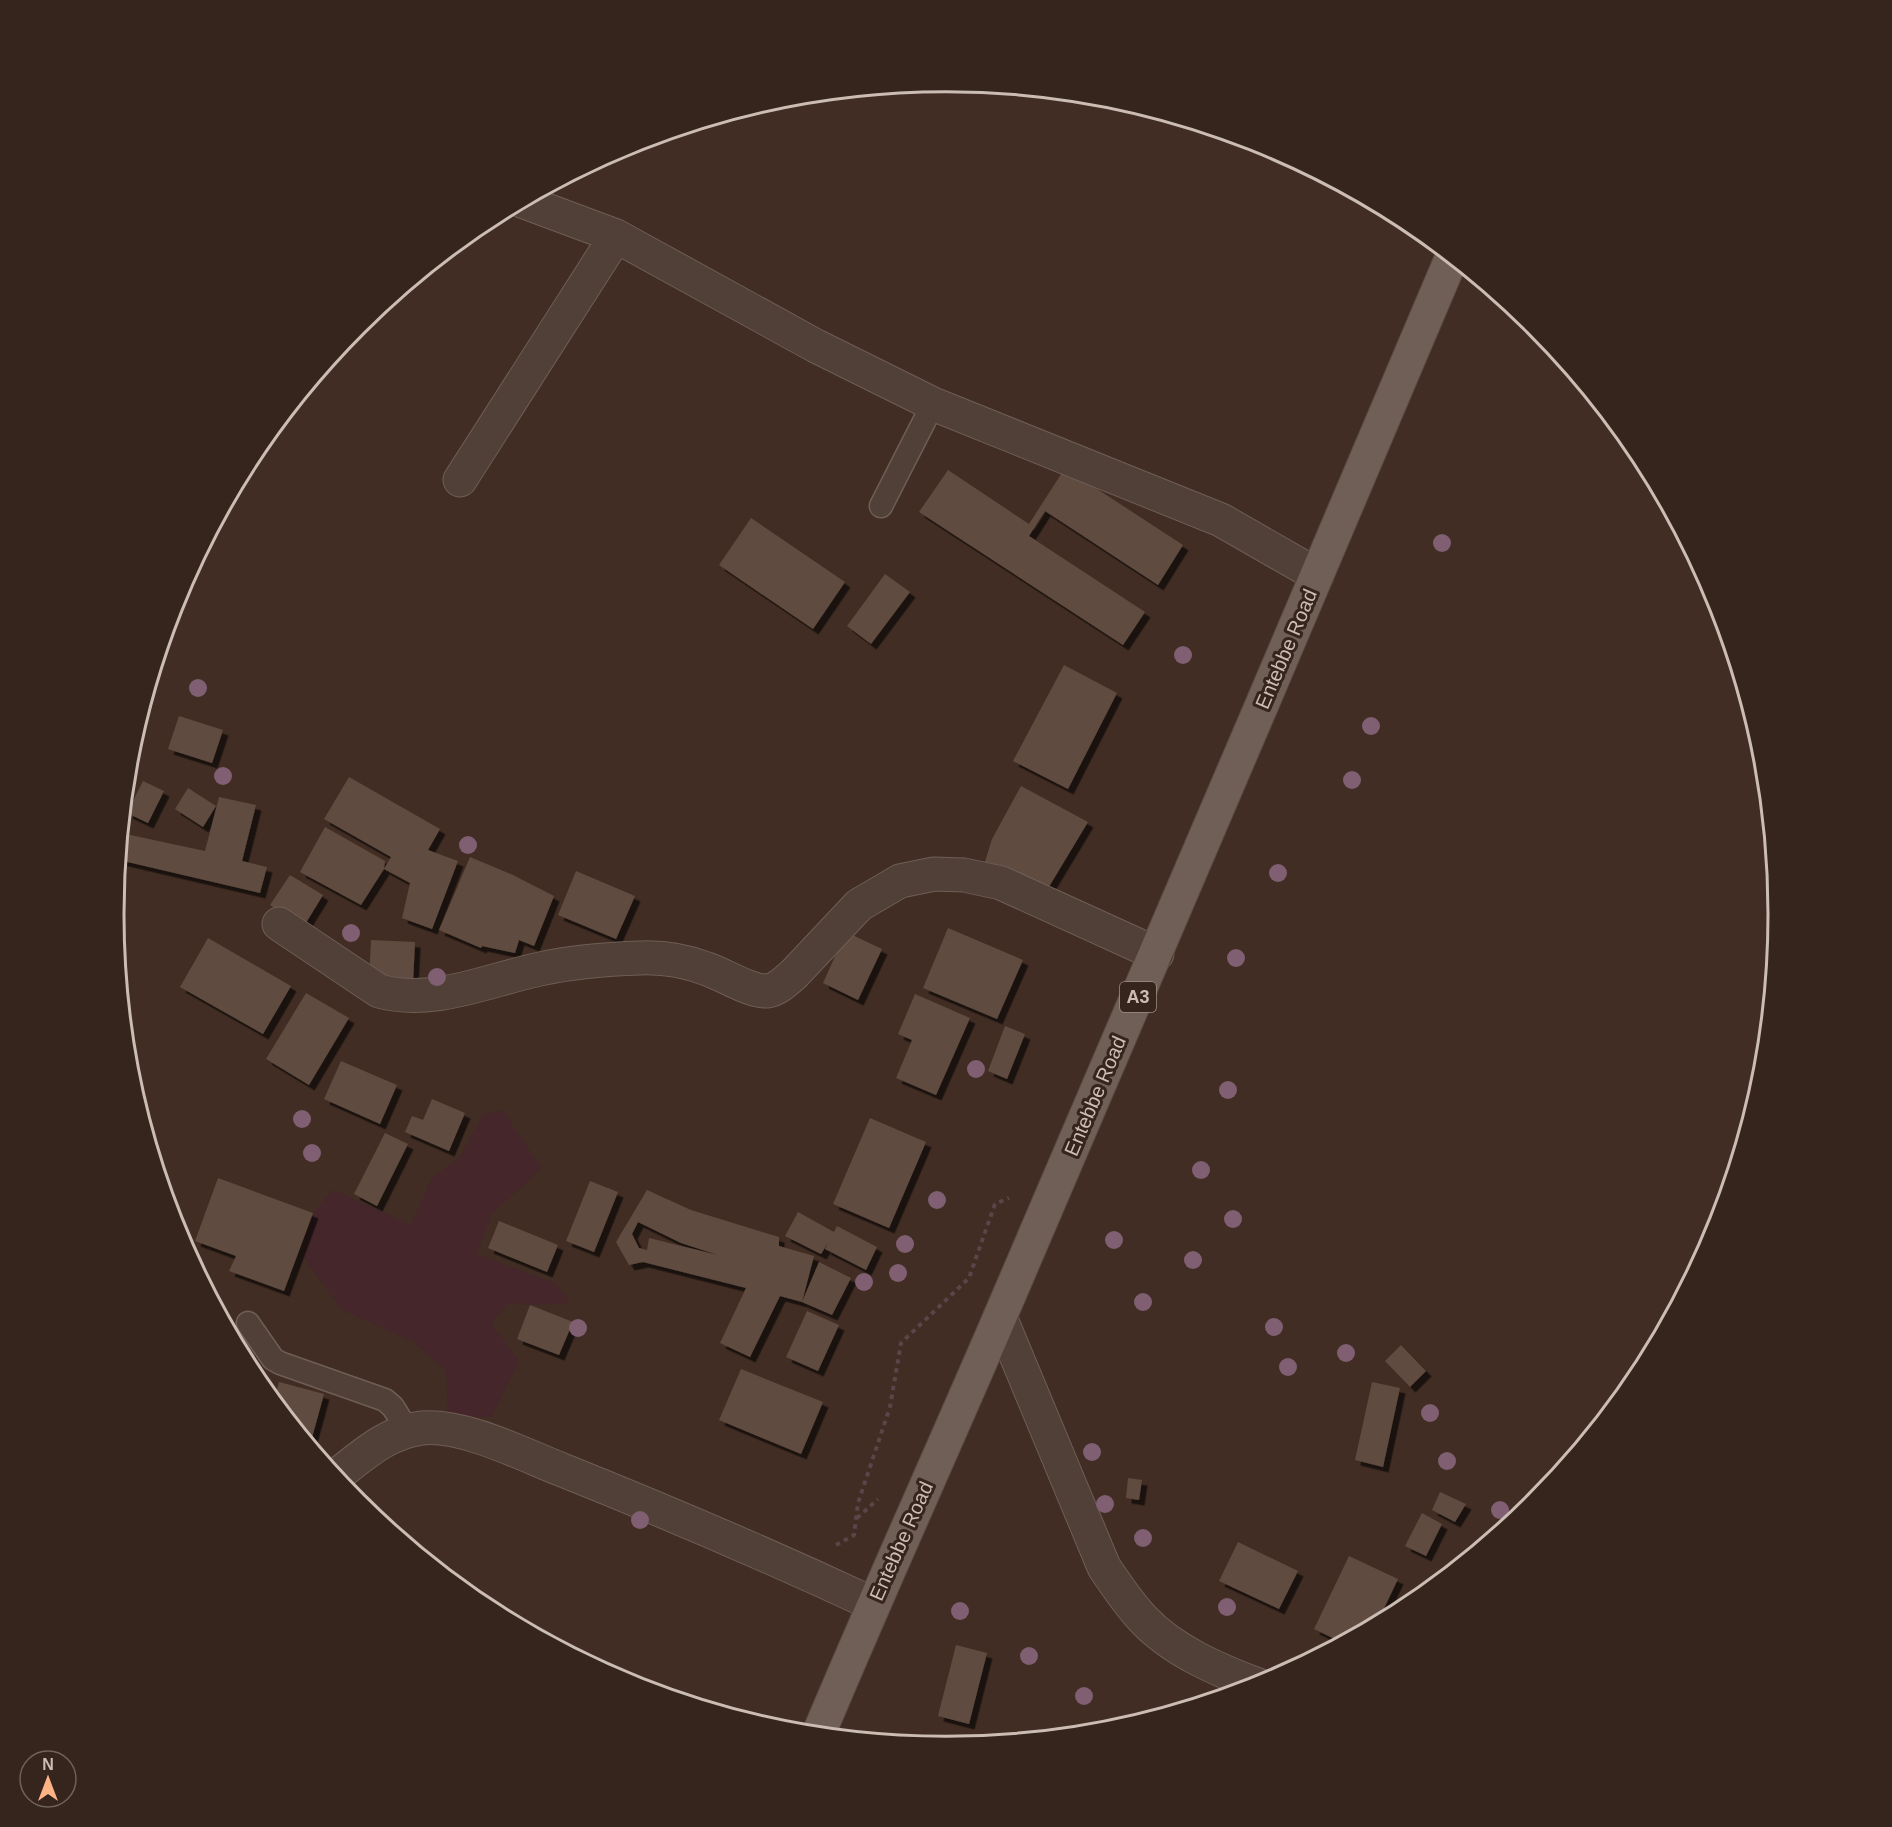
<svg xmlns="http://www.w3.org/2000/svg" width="1892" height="1827" font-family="Helvetica,sans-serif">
	<defs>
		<filter id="shadow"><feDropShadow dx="5.5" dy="5.5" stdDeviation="0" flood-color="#0009"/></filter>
	</defs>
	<rect width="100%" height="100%" fill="#412d23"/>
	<path fill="#44262b" d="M502,1110L541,1168L491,1215L477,1254L556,1284L570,1303L530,1305L508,1302L491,1324L519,1361L491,1417H448L446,1371L414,1342L341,1309L303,1256L313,1213L333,1190L411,1225L432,1178L460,1157L483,1115Z"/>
	<path fill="#604b3f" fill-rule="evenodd" filter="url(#shadow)" d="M1065,468L1183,545L1158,585L1045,511L1029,536L1145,612L1123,645L919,512L948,470L1029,524Z
		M751,518L845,582L813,629L719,565Z
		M885,574L910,592L871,644L847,626Z
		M1064,665L1117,693L1068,789L1013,761Z
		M179,716L223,730L212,763L168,749Z
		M349,777L440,829L428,850L458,861L432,929L402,918L410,883L384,869L391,857L324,819Z
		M143,781L164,791L148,823L127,813Z
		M1021,786L1088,822L1047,890L983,868L992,839Z
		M188,788L216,806L203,827L175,809Z
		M219,797L256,805L242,861L267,867L260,893L119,860L121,833L205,851Z
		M325,827L385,861L384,869L361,905L300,872Z
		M470,857L513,875L554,896L534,946L519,940L515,953L482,946L481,948L439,930Z
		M576,871L635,896L616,939L558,915Z
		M290,875L323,895L304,926L270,905Z
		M948,928L1023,960L997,1019L923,988Z
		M846,932L882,949L858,1000L823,983Z
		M208,938L291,986L263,1034L180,987Z
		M371,940L415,942L413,983L369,981Z
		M306,993L349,1018L309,1085L266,1059Z
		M915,994L970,1018L936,1095L896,1078L912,1040L898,1034Z
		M1005,1026L1025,1034L1007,1079L988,1071Z
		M341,1061L397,1085L380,1124L324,1099Z
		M432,1099L465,1113L449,1151L405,1132L412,1116L423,1120Z
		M870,1118L926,1142L889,1228L833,1204Z
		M385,1133L408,1144L377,1206L354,1194Z
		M218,1178L313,1213L284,1291L229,1271L236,1256L195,1241Z
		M590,1181L618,1192L594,1252L566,1241Z
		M647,1190L691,1210L779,1237V1246L814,1256L802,1302L819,1262L851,1278L832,1315L802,1302L780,1296L750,1357L720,1343L746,1288L643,1262L629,1265L616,1242ZM638,1222L681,1243L718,1255L649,1238L647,1250L639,1248L632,1234Z
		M798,1212L834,1232L837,1226L877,1247L866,1270L825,1249L828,1243L821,1254L785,1236Z
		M499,1221L558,1245L547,1272L488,1248Z
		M530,1305L573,1322L559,1355L517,1339Z
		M807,1311L839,1325L818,1371L786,1357Z
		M1401,1345L1426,1371L1410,1387L1385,1361Z
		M741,1369L823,1402L801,1454L719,1420Z
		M279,1382L324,1394L310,1445L274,1401Z
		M1372,1382L1400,1388L1383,1467L1355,1460Z
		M1128,1478L1142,1480L1139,1500L1126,1498Z
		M1440,1492L1466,1504L1455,1522L1432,1510Z
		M1422,1513L1442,1524L1426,1556L1405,1546Z
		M1238,1542L1298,1571L1279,1609L1219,1581Z
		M1349,1556L1398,1579L1377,1623L1341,1642L1314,1629Z
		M956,1645L987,1653L969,1724L938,1716Z"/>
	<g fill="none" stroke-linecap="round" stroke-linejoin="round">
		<g stroke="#6e5e55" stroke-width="25">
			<path id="service" d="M881,506L933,404
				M248,1323L273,1359L280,1363L385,1400L393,1407L408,1431"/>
		</g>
		<g stroke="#6e5e55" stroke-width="35">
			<path id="minor" d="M522,201L616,236L816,346L933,404L1221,520L1317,575
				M460,480L616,236
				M279,924L379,991C432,1006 488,980 540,969C572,962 607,959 640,958C662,957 686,961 707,969C723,974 750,992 767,991C777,990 787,980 794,974L859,905L900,881L934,874L964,875L1001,883L1157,954
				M336,1476C362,1456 387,1432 422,1428C463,1424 522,1454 560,1469C665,1511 770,1556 873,1604"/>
		</g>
		<g stroke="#6e5e55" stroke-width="35">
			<path id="tertiary" d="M1000,1317L1104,1567C1116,1585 1128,1603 1143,1619C1173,1651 1218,1670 1258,1685"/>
		</g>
		<g stroke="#594a41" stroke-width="35">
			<path id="primary" d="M819,1733C878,1592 942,1452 1002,1312C1153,961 1303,609 1452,257"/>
		</g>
		<path stroke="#5e4348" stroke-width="4" stroke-dasharray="4.5 4.5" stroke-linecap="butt" d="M857,1518L878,1499
			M836,1545L854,1535L858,1503L890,1407L901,1343L969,1278L995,1204L1009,1198"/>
		<use href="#service" stroke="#504038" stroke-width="22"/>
		<use href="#minor" stroke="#504038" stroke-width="33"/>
		<use href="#tertiary" stroke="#504038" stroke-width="33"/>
		<use href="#primary" stroke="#705f56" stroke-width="33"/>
	</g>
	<g fill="#7f5f71">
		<circle cx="1442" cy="543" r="9"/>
		<circle cx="1183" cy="655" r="9"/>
		<circle cx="198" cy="688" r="9"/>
		<circle cx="1371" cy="726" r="9"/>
		<circle cx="223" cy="776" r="9"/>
		<circle cx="1352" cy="780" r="9"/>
		<circle cx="468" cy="845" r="9"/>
		<circle cx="1278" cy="873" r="9"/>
		<circle cx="351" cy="933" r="9"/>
		<circle cx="1236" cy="958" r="9"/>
		<circle cx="437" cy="977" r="9"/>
		<circle cx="976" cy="1069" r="9"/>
		<circle cx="1228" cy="1090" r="9"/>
		<circle cx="302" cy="1119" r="9"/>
		<circle cx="312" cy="1153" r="9"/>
		<circle cx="1201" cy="1170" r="9"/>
		<circle cx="937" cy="1200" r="9"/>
		<circle cx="1233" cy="1219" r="9"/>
		<circle cx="1114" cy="1240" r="9"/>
		<circle cx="905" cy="1244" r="9"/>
		<circle cx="1193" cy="1260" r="9"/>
		<circle cx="898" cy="1273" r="9"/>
		<circle cx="864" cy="1282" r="9"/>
		<circle cx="1143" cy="1302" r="9"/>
		<circle cx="1274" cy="1327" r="9"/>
		<circle cx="578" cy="1328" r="9"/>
		<circle cx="1346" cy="1353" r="9"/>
		<circle cx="1288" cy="1367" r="9"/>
		<circle cx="1430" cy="1413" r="9"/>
		<circle cx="1092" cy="1452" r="9"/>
		<circle cx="1447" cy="1461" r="9"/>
		<circle cx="1105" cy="1504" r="9"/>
		<circle cx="1500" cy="1510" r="9"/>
		<circle cx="640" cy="1520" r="9"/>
		<circle cx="1143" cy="1538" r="9"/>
		<circle cx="1227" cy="1607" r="9"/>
		<circle cx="960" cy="1611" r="9"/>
		<circle cx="1029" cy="1656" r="9"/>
		<circle cx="1084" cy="1696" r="9"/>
	</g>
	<g text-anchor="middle" stroke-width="6" stroke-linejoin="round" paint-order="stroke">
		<rect fill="#35251c" stroke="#9e8f86" stroke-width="1.5" x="1120" y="982" width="36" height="30" rx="4.5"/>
		<g font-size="18" font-weight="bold" fill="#cbbdb4">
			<text x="1138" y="1003">A3</text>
		</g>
		<g font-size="20" fill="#cbbdb4" stroke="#35251c">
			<text transform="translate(1286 649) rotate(-67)" y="7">Entebbe Road</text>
			<text transform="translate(1095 1096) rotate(-67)" y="7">Entebbe Road</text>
			<text transform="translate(901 1541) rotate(-66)" y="7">Entebbe Road</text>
		</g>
	</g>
	<path d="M0 0H1892V1827H0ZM124 914a822 822 0 1 1 1644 0a822 822 0 1 1-1644 0Z" fill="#35251c" fill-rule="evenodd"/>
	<path fill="none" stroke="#cbbdb4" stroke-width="3" d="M124 914a822 822 0 1 1 1644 0a822 822 0 1 1-1644 0Z"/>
	<g transform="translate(48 1779)"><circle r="28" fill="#35251c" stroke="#716259" stroke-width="1.5"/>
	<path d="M0-4.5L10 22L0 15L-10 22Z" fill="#feb386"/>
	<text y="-9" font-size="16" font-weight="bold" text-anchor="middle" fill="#cbbdb4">N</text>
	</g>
</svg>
